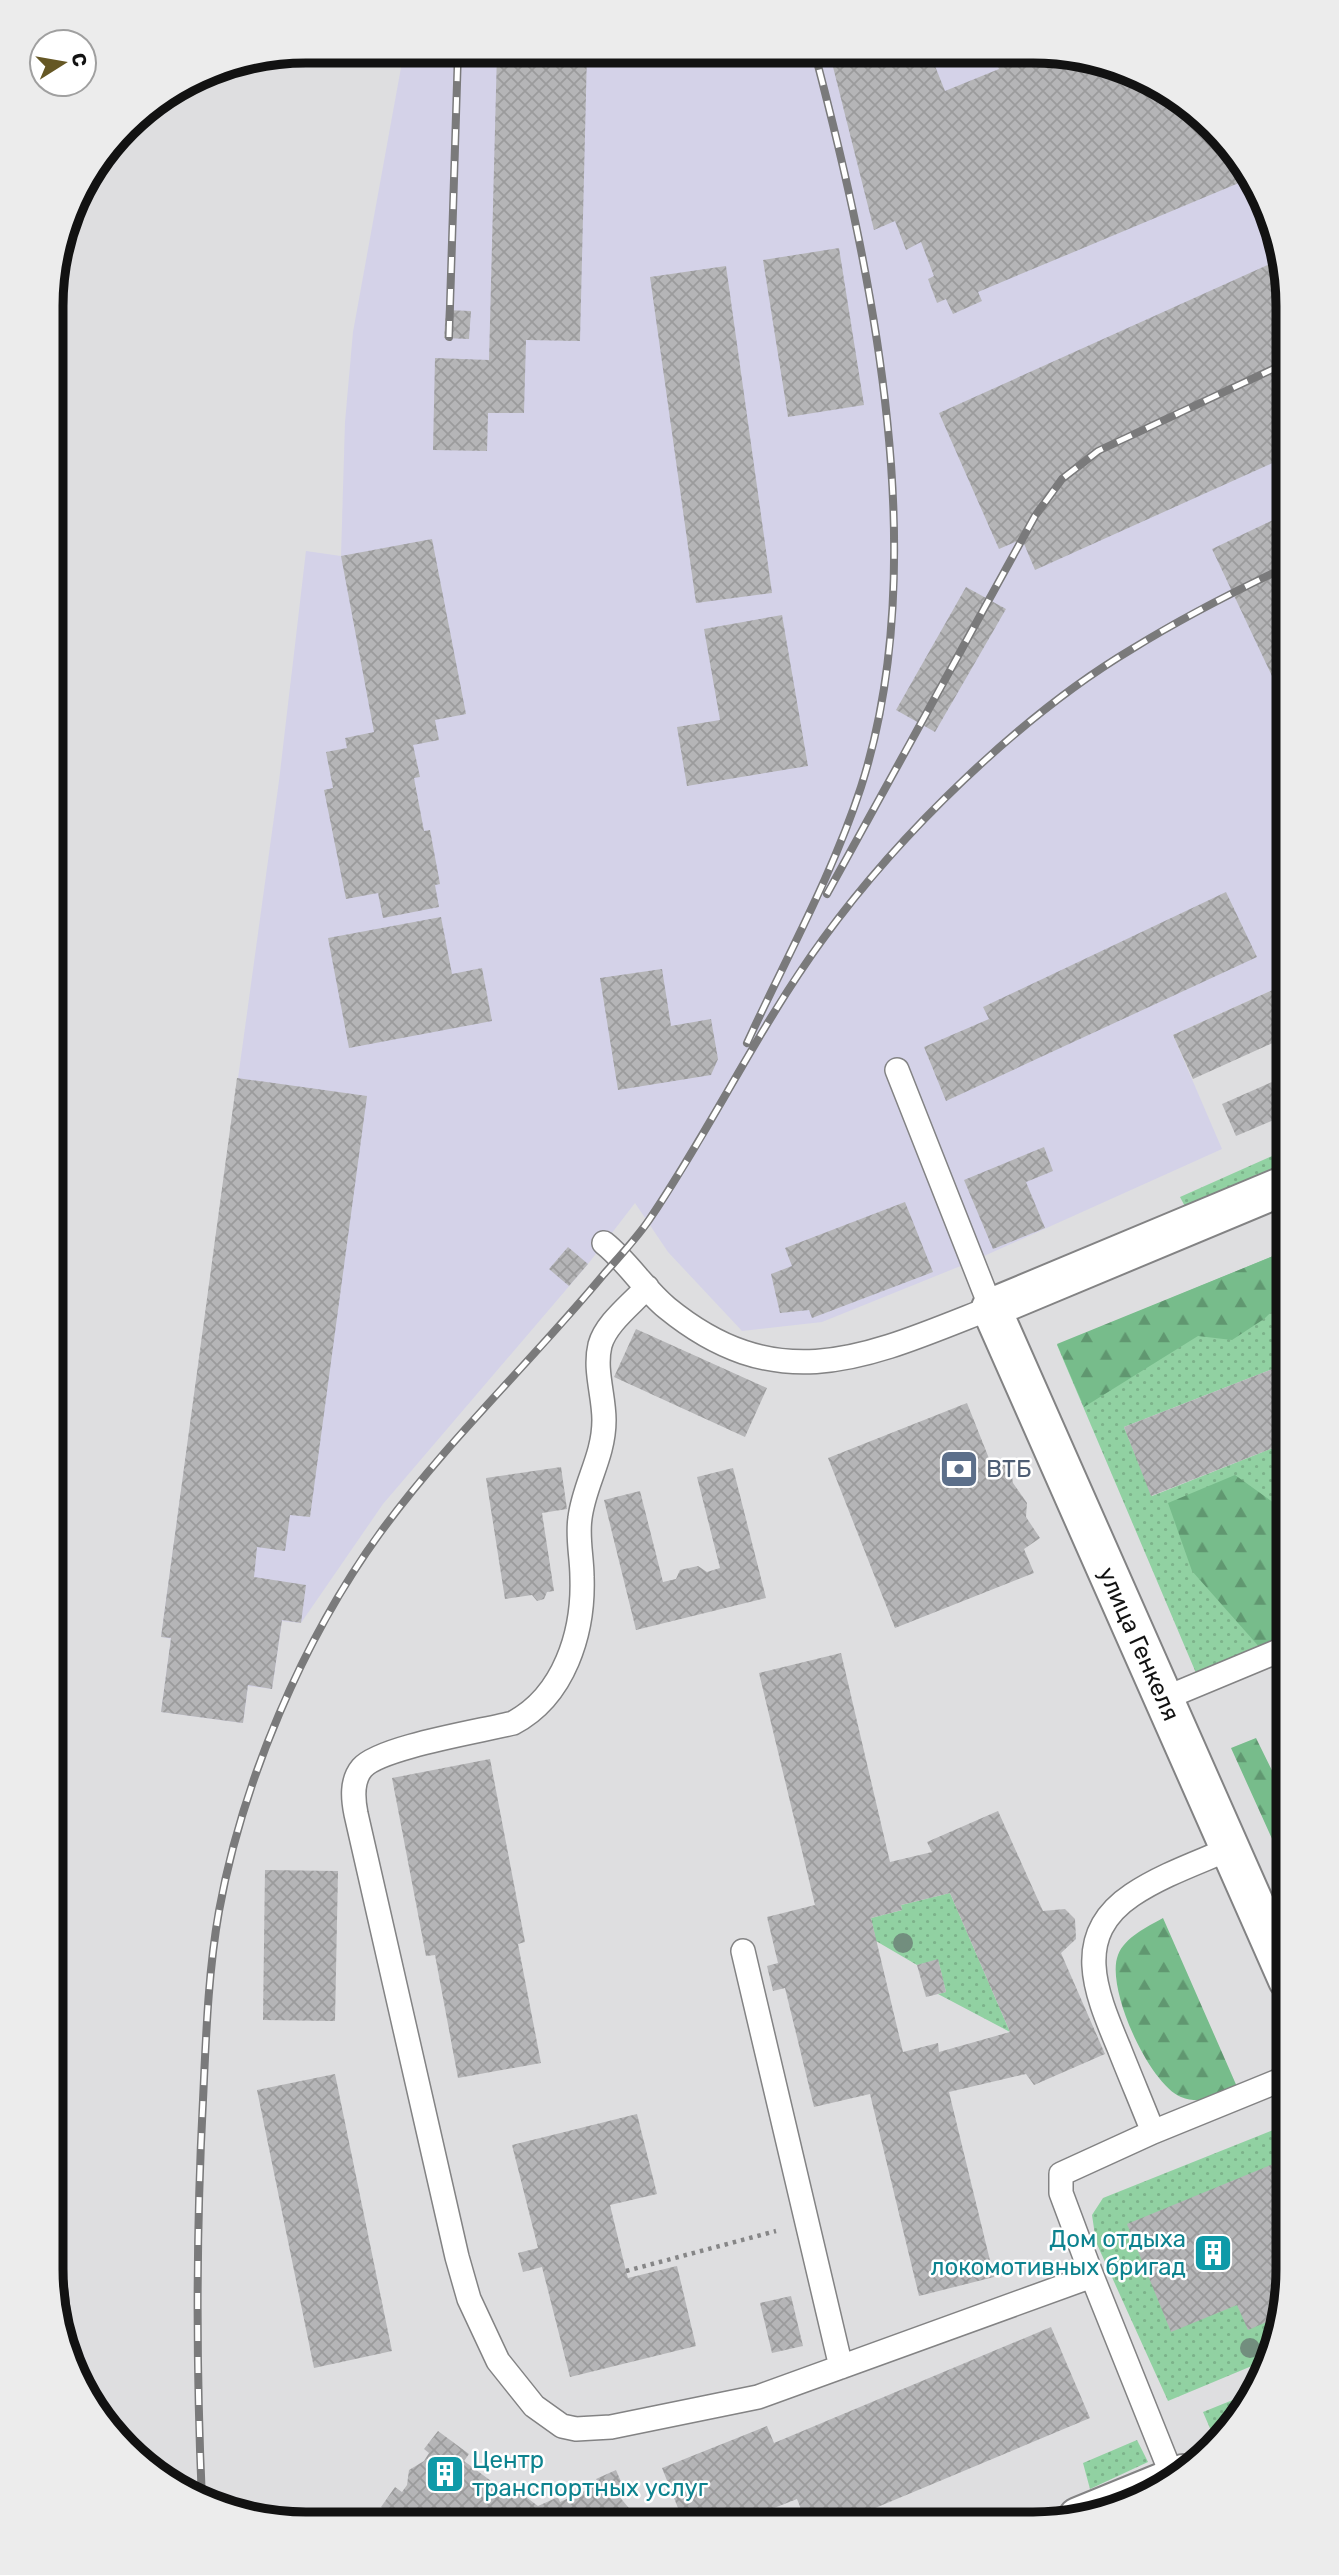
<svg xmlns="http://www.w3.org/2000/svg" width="1339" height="2575" font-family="Rubik,sans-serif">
	<defs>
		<pattern id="grass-dots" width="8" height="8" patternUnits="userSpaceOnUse" patternTransform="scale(1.75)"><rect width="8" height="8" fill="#91d1a2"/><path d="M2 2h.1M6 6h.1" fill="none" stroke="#7cb28a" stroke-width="1.8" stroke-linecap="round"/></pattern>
		<pattern id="forest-firs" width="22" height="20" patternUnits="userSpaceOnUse" patternTransform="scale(1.75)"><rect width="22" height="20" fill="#77bc8b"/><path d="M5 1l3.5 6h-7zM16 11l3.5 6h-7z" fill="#609770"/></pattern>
		<pattern id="building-cross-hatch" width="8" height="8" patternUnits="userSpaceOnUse" patternTransform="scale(1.75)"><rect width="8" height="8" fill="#b5b5b7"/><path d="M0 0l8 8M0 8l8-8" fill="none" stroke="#9b9b9c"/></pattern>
	</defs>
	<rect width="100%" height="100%" fill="#dedee0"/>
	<path fill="#d4d2e8" d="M404,51L1083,56L1146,77L1202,114L1275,224L1288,306V983L1173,1035L1222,1149L973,1261L822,1322L742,1331L668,1252L635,1203L588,1264L383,1504L301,1623L282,1621L272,1689L248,1686L243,1723L161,1712L171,1639L161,1637L279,781L306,551L341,556L345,422L353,332Z"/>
	<path fill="url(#grass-dots)" d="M1288,1149V1170L1189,1214L1180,1197Z
		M1288,1250V1363L1124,1427L1152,1496L1288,1442V1639L1196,1673L1057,1345Z
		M950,1893L1010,2032L938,1994L946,1992L938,1960L917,1965L876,1941L871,1918L902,1910L901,1905Z
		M1278,2128L1288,2153V2286L1271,2358L1168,2401L1096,2242L1092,2215L1103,2198Z
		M1255,2391L1236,2423L1212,2433L1203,2412Z
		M1137,2440L1148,2462L1090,2489L1083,2463Z"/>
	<path fill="url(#forest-firs)" d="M1288,1250V1296L1264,1319L1232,1340L1198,1336L1084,1407L1057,1344Z
		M1235,1475L1274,1503L1288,1500V1639L1261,1649L1192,1571L1168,1503Z
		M1256,1738L1288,1803V1874L1231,1748Z
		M1163,1918L1238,2089C1220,2096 1201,2105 1181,2097C1149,2084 1105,1987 1118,1955C1125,1937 1147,1927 1163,1918Z"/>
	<path fill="url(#building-cross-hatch)" fill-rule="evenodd" d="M497,52H587L580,341L526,340L524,413H488L487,451L433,450L435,358L489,360Z
		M834,54H904L908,65L931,56L945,91L999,69L993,55H1067L1071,67L1091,59L1146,77L1202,114L1246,180L978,292L982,301L953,314L946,299L937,303L928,279L934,276L921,242L906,250L895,221L874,230L830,55Z
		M839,248L864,405L788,417L763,260Z
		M1281,259L1288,306V456L1035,570L1022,539L999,549L939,413Z
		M726,266L772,593L696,603L650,277Z
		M446,310L471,311L469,339L444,338Z
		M1288,513V710L1212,549Z
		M432,539L466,714L435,720L439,740L413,745L420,777L414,778L424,831L430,830L440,884L435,885L439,907L383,918L378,893L346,899L324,790L333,788L326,752L347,748L345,738L374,732L341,556Z
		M966,587L1006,609L935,732L896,710Z
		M782,615L808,766L687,786L677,727L720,720L704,629Z
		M1288,848V877L1276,855Z
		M1226,892L1257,957L946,1101L924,1047L989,1019L983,1007Z
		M441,917L452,974L482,968L492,1021L349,1048L328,938Z
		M662,969L671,1026L711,1019L718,1059L711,1075L618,1090L600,978Z
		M1288,983V1036L1193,1079L1173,1035Z
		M1288,1075V1114L1236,1136L1222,1104Z
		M237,1078L367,1096L310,1517L290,1515L285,1551L257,1547L254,1577L306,1585L301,1623L282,1620L272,1689L248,1685L243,1723L161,1712L171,1638L161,1637Z
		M1044,1147L1053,1171L1026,1182L1045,1228L993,1249L964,1180Z
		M905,1202L933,1272L812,1318L809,1310L780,1313L771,1274L792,1266L785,1248Z
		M568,1247L588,1264L569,1286L549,1269Z
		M636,1329L767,1388L745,1437L614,1377Z
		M1288,1363V1442L1151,1496L1124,1427Z
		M967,1403L990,1461L1009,1458L1013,1483L1027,1503L1026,1517L1040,1538L1024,1549L1034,1573L895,1628L828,1458Z
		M561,1467L567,1509L542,1513L554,1591L547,1592L544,1599L537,1601L532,1595L505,1599L486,1478Z
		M733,1468L766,1598L636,1630L604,1500L640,1491L663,1582L676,1579L680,1570L698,1566L707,1572L720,1568L697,1477Z
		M841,1653L890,1862L932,1852L927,1842L998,1811L1043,1911L1065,1909L1075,1919L1076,1939L1061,1953L1105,2054L1034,2085L1026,2074L949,2092L994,2277L919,2296L870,2094L814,2107L785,1988L773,1991L767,1966L778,1963L767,1917L815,1905L759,1673ZM950,1893L1010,2032L939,2052L938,2043L903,2052L871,1918L902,1910L901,1905Z
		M490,1759L525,1942L518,1944L541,2063L458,2078L435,1955L426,1956L392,1778Z
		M265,1870L338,1871L335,2021L263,2020Z
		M51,1939L61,1983L51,1985Z
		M938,1959L946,1992L926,1997L917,1965Z
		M335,2074L392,2351L314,2368L257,2090Z
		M637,2114L657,2194L610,2205L626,2271L628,2278L677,2266L696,2346L570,2377L542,2267L523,2272L518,2253L538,2248L512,2145Z
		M1288,2158V2282L1276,2287L1284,2304L1281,2316L1248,2330L1237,2305L1171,2332L1127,2224Z
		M791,2296L803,2346L772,2353L760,2303Z
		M1051,2327L1090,2418L837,2524H807L797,2499L736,2523H684L662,2468L767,2426L774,2443Z
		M438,2431L469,2454L464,2461L506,2492L510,2485L538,2506L558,2497L560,2502L599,2484L596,2479L616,2470L625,2491L618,2495L633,2513L635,2523L402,2522L381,2507L395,2487L402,2492L407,2485L409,2470L424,2461L429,2453L424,2449Z"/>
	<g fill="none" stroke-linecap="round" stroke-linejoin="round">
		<g stroke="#838384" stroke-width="26">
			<path id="lane" d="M604,1243C628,1262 644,1289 667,1308C781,1401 871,1355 991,1308L897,1070
				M647,1287C632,1304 606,1323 600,1345C594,1370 604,1395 604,1420C604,1457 584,1484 580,1518C577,1538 582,1557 582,1577C584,1633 564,1696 513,1723C482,1731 380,1747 362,1768C351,1781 353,1799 356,1814L457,2257L469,2299L498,2361L534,2406L562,2426L576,2429L611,2427L758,2397L1092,2276L1061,2193V2174L1153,2132C1142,2104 1130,2076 1119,2048C1096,1993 1071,1936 1132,1895C1162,1875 1197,1863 1229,1849
				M1163,1699L1288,1647
				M743,1951L841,2367
				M1153,2132L1288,2077
				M1092,2276L1173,2478"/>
		</g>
		<g stroke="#838384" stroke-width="42">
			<path id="street" d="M1288,1980L991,1308L1288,1184
				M1078,2517L1183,2474"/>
		</g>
		<path stroke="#868687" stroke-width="4.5" stroke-dasharray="3.5 5" stroke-linecap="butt" d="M626,2271L776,2231"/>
		<use href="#lane" stroke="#fff" stroke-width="23"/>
		<use href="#street" stroke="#fff" stroke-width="38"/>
		<g stroke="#7a7a7b" stroke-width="8">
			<path id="rail" d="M449,337L458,52
				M827,894L1035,516L1062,479L1098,451L1288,362
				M747,1043C786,958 832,876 861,787C933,562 874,278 815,54
				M51,2181L74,2370
				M202,2501C196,2367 196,2233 203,2100C206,2037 208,1973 219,1911C242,1783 303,1639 380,1533C447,1441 531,1362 604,1274C619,1257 636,1239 649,1220C711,1129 758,1028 823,939C899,834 1021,715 1132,649C1182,618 1235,591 1288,566"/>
		</g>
		<use href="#rail" stroke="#fff" stroke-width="5" stroke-dasharray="16" stroke-linecap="butt"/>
	</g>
	<g fill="#728e7e">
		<circle cx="903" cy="1943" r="10"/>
		<circle cx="1250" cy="2348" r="10"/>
	</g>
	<defs>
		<g id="bank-square" transform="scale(2.0125)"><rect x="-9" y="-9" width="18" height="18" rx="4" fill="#5c6f8a" stroke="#fff"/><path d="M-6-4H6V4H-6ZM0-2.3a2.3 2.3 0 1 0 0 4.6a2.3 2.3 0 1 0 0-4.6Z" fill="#fff"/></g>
		<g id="building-square" transform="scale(2.0125)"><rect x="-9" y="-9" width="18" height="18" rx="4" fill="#0f9aa8" stroke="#fff"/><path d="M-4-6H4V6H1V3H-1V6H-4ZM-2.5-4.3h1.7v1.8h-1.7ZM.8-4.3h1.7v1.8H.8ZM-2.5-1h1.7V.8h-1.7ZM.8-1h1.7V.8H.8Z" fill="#fff"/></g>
	</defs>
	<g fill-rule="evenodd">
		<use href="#bank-square" x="959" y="1469"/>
		<use href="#building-square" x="1213" y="2253"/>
		<use href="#building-square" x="445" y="2474"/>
	</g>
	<g text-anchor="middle" stroke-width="5" stroke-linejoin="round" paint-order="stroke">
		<g font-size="24" fill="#4e5e75" stroke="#fff" text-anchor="start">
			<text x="986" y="1477">ВТБ</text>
		</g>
		<g font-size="24" fill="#121212" stroke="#fff">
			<text transform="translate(1139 1644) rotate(66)" y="8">улица Генкеля</text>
		</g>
		<g font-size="24" fill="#0d838f" stroke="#fff" text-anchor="end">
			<text x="1186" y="2247">Дом отдыха<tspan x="1186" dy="28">локомотивных бригад</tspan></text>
			<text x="472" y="2468" text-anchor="start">Центр<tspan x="472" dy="28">транспортных услуг</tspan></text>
		</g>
	</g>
	<path d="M0 0H1339V2575H0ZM306 63H1033A243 243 0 0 1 1276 306V2269A243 243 0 0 1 1033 2512H306A243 243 0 0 1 63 2269V306A243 243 0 0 1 306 63Z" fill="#ececec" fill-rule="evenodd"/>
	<path fill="none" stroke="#121212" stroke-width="9" d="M306 63H1033A243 243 0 0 1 1276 306V2269A243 243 0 0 1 1033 2512H306A243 243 0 0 1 63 2269V306A243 243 0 0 1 306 63Z"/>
	<g transform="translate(63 63) rotate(79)"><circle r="33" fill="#ffffff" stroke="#a0a0a0" stroke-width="2"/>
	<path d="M0-5L12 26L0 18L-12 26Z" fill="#655724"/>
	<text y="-10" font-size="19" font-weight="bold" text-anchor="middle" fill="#121212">С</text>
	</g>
</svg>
